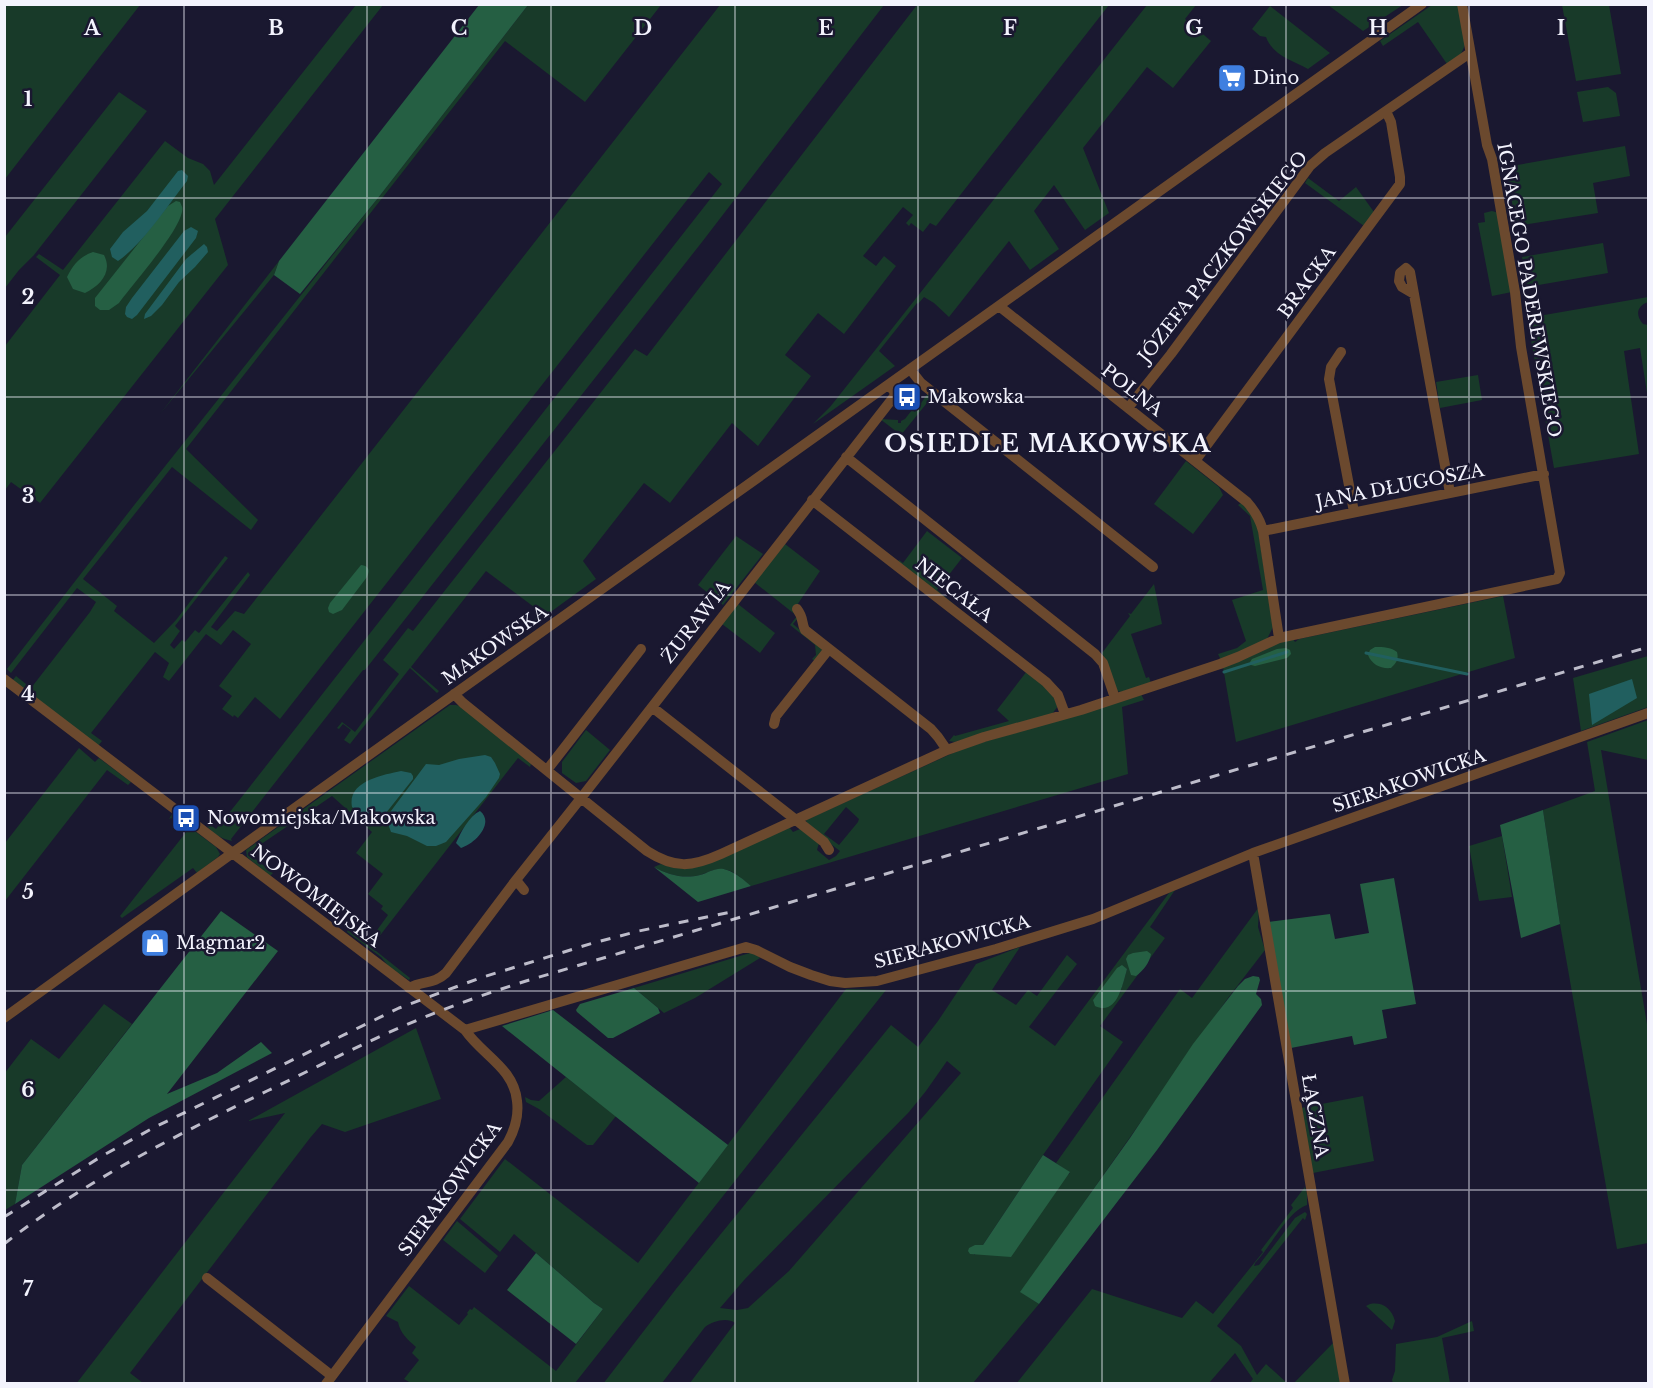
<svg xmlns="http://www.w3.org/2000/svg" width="1653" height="1388" font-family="'Libre Baskerville',serif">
	<rect width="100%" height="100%" fill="#1a1830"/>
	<path fill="#183a29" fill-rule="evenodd" d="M4,5H140L5,179H4Z
		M356,5H383L215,219L228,265L40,503L11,482L5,490V346L60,275L36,257L39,254L63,270L165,141L188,158L203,164L210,171L214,185Z
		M528,5H661L585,102L505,41L186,449L258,520L251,530L172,467L83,579L117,606L114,611L154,643L176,620L225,556L228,558L175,626L180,631L170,645L174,649L182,640L185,642L195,630L199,633L248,572L250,575L211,627L217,631L235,611L244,614L720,5H884L702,242L365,670H363L231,839L232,841C222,839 213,834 207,826L208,823L216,829L237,803L722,184L709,172L280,719L255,697L238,718L234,715L233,717L222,709L232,696L219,686L251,644L233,630L221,645L206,634L169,681L163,677L169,663L155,652L91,733L102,741L98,746L12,681L16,676L31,688L90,612L96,602L77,588L11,673L7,669L135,504L378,198Z
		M917,5H1109L936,226L930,223L923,232L911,223L909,226L906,223L913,215L903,207L863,256L876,266L884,256L896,266L844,334L818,313L785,355L811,376L758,446L732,423L670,503L644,483L583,561L596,579L534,624L536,612L534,607L486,571L411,667L439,691L437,693L410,668L350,744L344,740L351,730L343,724L339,729L337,728L342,722L355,732L399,674L383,660L408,628L413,631L635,349L647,356Z
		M1147,5H1196L1185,19L1211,41L1173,88L1147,67L1083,148L1109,213L1085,230L1054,185L1034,211L1059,249L1030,270L1009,241L949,317L934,303L924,297L918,304L917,303L879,351L895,366L813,424L830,407L876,349Z
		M1328,5H1403L1363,31Z
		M1432,5H1459L1465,45L1461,54L1447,64L1418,22L1383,46L1380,41Z
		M1562,5H1609L1621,74L1576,81Z
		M1270,6L1330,53L1308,69C1292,60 1273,56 1266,37L1260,36L1252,29Z
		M1608,87L1616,93L1620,116L1583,122L1577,92Z
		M119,92L147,111L34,255L19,270L5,288V237Z
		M1625,146L1630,176L1593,183L1598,213L1516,226L1506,167Z
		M1308,178L1339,201L1356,187L1374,212L1364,226L1305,183Z
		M1492,211L1499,213L1512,292L1492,296L1478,223L1485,222L1484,213Z
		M1603,243L1608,273L1527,287L1522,257Z
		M279,261L274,275L160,414Z
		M1648,297V302C1637,306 1635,315 1643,324L1648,325V392L1647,393L1640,348L1624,351L1639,454L1554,468L1527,318Z
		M1478,375L1482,400L1440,408L1436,382Z
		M928,393L931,398L901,435L880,419L898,420V423H901V421L905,419L912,410L915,412Z
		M1186,461L1219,487L1223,495L1193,534L1154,504Z
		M1241,503L1245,506L1257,523L1273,627L1267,639L1221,660L1218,654L1237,648L1246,641L1232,600L1263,590L1250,516L1238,505Z
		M927,531L962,558L937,590L955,605L897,563L899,560L903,563Z
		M736,536L763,554L723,605L698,585Z
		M785,544L820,571L793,611L799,617L793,624L822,649V652L815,661L812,659L816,655L815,645L790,625L797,616L754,582Z
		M1154,584L1162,624L1131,634L1146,678L1149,677L1151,683L1121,692L1117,691L1102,653L1130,616L1128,613L1131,614Z
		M1503,596L1515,658L1236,742L1223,667L1272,645L1293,639L1295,642L1299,639Z
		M738,604L775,633L760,653L722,624Z
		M1648,656V707L1581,731L1573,678Z
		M1027,671L1050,690L1058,706L1052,714L955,742L949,741L954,735L955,736L1009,721L997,710Z
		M1141,694L1144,700L1122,707L1128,774L751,886C744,881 736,872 727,870C717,867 710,872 700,875C684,879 668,875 654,867L661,864L675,868L789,827L793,832L800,829L819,843L817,850L829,860L836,856L840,851L808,827L806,820L964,748ZM846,807L859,819L858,822L839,845L824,834Z
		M450,705H456L463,707L531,764L530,767L518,758L371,947L410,978L409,980L389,967L381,957L347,932L350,924L351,925L348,930L367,944L388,915L381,909L383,906L368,894L383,874L356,853L372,832L332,796L248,853L273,873L270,876L247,857L246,850Z
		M1648,720V760L1601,750L1648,1030V1243L1617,1249L1560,924L1543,810L1595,791L1587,742Z
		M586,730L610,750L586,781L576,783L562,773V762Z
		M79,748L95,762L99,758L131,782L128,785L107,770L5,901V843Z
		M172,814L216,847L220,854L218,857L197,873L193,868L122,918L120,916L187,831L171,818L169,819Z
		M1502,836L1512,897L1479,901L1469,846Z
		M1175,890L1150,927L1165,938L1100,1026L1123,1042L1043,1155L983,1245H975L974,1255L1070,1173L1056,1163L1180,989L1192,998L1259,907L1258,927L1265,950L1228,998L1021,1292L1039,1304L973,1383H690L735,1323C727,1317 713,1321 705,1327L662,1383L603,1384L676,1289L891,1025L918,1047L938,1021L976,964L1020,947L992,990L1016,1005L1028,990L1037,996L1067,955L1077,964L1029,1027L1055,1046L1169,893ZM1120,966L1127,969L1120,993L1093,1000ZM947,1061L961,1073L789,1271L748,1308L737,1310L720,1308L745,1279L909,1112L926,1091Z
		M753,952L760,958L695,998L664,1013L634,988Z
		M846,989L886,990L575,1383H411L404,1379L419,1360L412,1353L416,1347C408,1340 400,1333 398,1322L386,1316L409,1286L459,1325L468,1314L467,1313L470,1309L472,1310L474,1307L556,1371L603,1309L594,1303L514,1234L500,1252L460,1219L505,1159L638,1263Z
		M104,1004L132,1024L22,1165L15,1204L5,1210L4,1074L31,1039L59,1059Z
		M416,1028L441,1099L345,1132L322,1124L310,1138L130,1373L143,1383L76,1384L285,1113L248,1121Z
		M566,1077L616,1116L593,1145H587L539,1109L526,1102L525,1097L531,1100L539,1101Z
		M1363,1096L1374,1161L1313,1173L1301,1108Z
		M1305,1187L1307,1194V1205C1288,1211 1270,1248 1255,1263L1254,1266L1259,1265L1295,1218L1305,1212L1307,1214L1305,1220L1303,1218L1217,1326L1241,1346L1257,1375L1266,1364L1287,1383H1250L1253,1379L1235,1353L1209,1383L1016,1384L1092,1289L1182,1318L1196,1301L1213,1314L1263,1252L1261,1250L1293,1208L1291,1205Z
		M457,1221L498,1256L485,1273L443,1240Z
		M1370,1304C1383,1302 1391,1308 1395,1321L1392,1330L1366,1306Z
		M1472,1321L1474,1331L1442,1338L1450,1383H1393L1392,1380L1395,1371L1396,1344L1437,1337Z
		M1334,1342L1340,1383H1294Z"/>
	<path fill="#255f43" d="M479,5H528L378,198L300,294L274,275L279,261Z
		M176,201L180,202C182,207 183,207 182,212C178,233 133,284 119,303L109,310H100L95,306V298L168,206Z
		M93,252L104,255C113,272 100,286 85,293L73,289L67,277C73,265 79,257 93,252Z
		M361,565C369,566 370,570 367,577L342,610L333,614L329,612L328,608L330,603Z
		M1375,647C1384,647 1390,647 1397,652C1399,660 1396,663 1391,668C1381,669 1372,665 1368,655L1370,650Z
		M1286,648L1290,650L1291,654L1287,658L1255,666L1251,665L1250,662L1252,659L1277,649Z
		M1543,810L1560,924L1521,938L1500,825Z
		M654,867C668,875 684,879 700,875C710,872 717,866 727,870C736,873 744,880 751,886L698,902Z
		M1394,878L1416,1004L1382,1010L1387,1038L1354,1045L1352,1036L1291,1048L1268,922L1330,914L1335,939L1369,933L1360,884Z
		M221,911L278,951L167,1094L217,1073L261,1042L272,1053L149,1118L15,1204L22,1165Z
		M1147,951L1151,954C1150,962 1143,971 1136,976L1131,975L1126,959L1128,955L1133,953Z
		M1122,965L1127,969L1126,973C1122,987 1116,1016 1095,1006L1093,1000L1117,968Z
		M1253,976L1259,977L1260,980L1256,994L1261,999L1262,1005L1157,1150L1039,1304L1020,1292L1130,1138L1193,1044L1238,986L1245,979Z
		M634,988L658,1008L660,1013L613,1038H608L577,1012L576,1010L580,1004Z
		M553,1010L728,1145L699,1183L502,1026Z
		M1043,1155L1070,1172L1011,1257L970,1254L968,1251L969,1248L975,1245H983Z
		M536,1253L594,1303L603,1309L576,1344L507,1290Z"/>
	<path fill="#215f5f" d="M182,170L188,176L187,181C168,205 143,244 118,261L112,257L110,249L123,232L147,211L178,171Z
		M191,227L198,231L196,238L137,315L132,319L127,317L125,314L126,307L132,298L184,231Z
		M204,244L207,247L208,252L195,267L179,282L162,305L151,316L144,319L145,314L186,259Z
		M1632,679L1637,698L1592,725L1589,694Z
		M485,755L491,757L495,763L500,774L499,778L486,797L446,842L436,846H427L407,836L391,832L387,821L388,815L426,764L439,765L459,759Z
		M401,771L411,773L413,776V779L378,823L371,822L352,807C347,781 383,775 401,771Z
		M480,811C495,823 475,844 461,848L456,843C461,832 469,816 480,811Z"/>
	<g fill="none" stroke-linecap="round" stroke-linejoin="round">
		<path stroke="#215f5f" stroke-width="3" d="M1366,653L1467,674
			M1224,672L1287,652"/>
		<path stroke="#6b492e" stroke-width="10" d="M1414,294L1402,287L1399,281L1400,273L1406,268L1410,272L1450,493
			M999,306L1247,502C1255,511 1260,519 1263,531L1279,638
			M1341,352L1331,367L1329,379L1354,512
			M910,369L921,383L1153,567
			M1128,408L1171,354L1310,166L1325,153L1470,53
			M846,457L1095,654L1103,663L1115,698
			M1195,461L1400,184V177L1391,122L1386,111
			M812,500L1046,682L1058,695L1065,714
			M1263,531L1544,474
			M797,609C804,618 801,622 805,630L931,729L938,737L947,750
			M4,679L465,1030C482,1055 514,1068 517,1101C519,1116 515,1129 508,1142L326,1384
			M454,694L463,703L647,851C675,869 692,867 721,854L947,750L984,737L1081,710L1220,664L1238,657L1279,638L1557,579L1560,573L1521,347L1515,292L1492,159L1487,145L1462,4
			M652,707L796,820L824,842L829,850
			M774,724L776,716L829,649
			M547,770L641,649
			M1253,853L1345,1384
			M516,880L524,890
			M409,988C423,980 433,985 446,973L516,880L585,793L896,394L889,385
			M4,1018L310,797L1422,4
			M465,1030L746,947L756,950L790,967L811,975L830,981L845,983L877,981L996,949L1093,919L1253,853L1648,713
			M207,1278L332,1376"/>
		<path stroke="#bdbcca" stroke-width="3" stroke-dasharray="10 10" stroke-linecap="butt" d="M4,1217L102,1156L155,1127L399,1008L480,978L593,943L639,931L731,912
			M4,1244C85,1181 175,1136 267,1091C313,1069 359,1045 406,1025C445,1008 485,994 526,981L1648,647"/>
	</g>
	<path fill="none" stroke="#f3f3fd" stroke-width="1.5" stroke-opacity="0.55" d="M184,4V1384M367,4V1384M551,4V1384M735,4V1384M918,4V1384M1102,4V1384M1286,4V1384M1469,4V1384M4,198H1648M4,397H1648M4,595H1648M4,793H1648M4,991H1648M4,1190H1648"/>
	<defs>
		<g id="supermarket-square" transform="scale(1.5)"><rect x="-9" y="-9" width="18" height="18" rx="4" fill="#3f7fe0" stroke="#1a1830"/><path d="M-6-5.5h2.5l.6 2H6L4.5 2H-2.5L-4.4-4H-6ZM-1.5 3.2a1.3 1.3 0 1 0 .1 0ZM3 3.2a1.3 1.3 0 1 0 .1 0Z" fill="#fff"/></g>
		<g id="bus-square" transform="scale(1.5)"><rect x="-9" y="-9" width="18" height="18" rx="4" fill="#1a4fb4" stroke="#1a1830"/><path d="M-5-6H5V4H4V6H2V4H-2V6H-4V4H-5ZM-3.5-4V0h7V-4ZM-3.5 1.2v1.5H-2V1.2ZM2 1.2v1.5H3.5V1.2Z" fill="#fff"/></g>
		<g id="shop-square" transform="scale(1.5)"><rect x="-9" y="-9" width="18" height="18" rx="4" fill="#3f7fe0" stroke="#1a1830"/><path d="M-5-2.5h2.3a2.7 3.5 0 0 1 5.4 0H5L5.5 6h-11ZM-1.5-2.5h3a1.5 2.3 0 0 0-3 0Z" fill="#fff"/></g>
	</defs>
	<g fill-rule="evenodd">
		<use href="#supermarket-square" x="1232" y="78"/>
		<use href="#bus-square" x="907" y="397"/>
		<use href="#bus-square" x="186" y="818"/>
		<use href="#shop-square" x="155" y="943"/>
	</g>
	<g text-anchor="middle" stroke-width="5" stroke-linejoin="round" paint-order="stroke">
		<g font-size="18" fill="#f3f3fd" stroke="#1a1830" text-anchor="start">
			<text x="1253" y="84">Dino</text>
			<text x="928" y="403">Makowska</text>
			<text x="207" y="824">Nowomiejska/Makowska</text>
			<text x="176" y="949">Magmar2</text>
		</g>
		<g font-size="18" fill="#f3f3fd" stroke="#1a1830">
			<text transform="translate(1223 257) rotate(-52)" y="6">JÓZEFA PACZKOWSKIEGO</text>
			<text transform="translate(1307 282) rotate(-54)" y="6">BRACKA</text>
			<text transform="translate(1529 290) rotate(80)" y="6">IGNACEGO PADEREWSKIEGO</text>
			<text transform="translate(1132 390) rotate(38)" y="6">POLNA</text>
			<text transform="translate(1400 486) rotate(-11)" y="6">JANA DŁUGOSZA</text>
			<text transform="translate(954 590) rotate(38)" y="6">NIECAŁA</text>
			<text transform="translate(696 622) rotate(-52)" y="6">ŻURAWIA</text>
			<text transform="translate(495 645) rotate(-35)" y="6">MAKOWSKA</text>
			<text transform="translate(1409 781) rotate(-19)" y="6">SIERAKOWICKA</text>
			<text transform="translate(316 896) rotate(37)" y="6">NOWOMIEJSKA</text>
			<text transform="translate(952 942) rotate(-15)" y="6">SIERAKOWICKA</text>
			<text transform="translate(1315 1116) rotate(80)" y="6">ŁĄCZNA</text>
			<text transform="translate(450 1189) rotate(-54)" y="6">SIERAKOWICKA</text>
		</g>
		<g font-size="24" font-weight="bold" letter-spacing="1.5" fill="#f3f3fd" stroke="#1a1830">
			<text x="1048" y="452">OSIEDLE MAKOWSKA</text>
		</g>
	</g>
	<g font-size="20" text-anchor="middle" font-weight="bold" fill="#f3f3fd" stroke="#1a1830" stroke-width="5" stroke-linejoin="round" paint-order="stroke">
		<text x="92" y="35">A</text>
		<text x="276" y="35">B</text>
		<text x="459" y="35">C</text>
		<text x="643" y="35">D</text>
		<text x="826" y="35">E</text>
		<text x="1010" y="35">F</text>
		<text x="1194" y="35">G</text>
		<text x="1378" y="35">H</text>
		<text x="1561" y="35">I</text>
		<text x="28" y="106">1</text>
		<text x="28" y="304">2</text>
		<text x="28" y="503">3</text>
		<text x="28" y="701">4</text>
		<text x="28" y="899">5</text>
		<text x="28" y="1097">6</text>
		<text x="28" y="1296">7</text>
	</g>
	<rect width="1653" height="1388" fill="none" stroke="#f3f3fd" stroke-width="12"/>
</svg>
